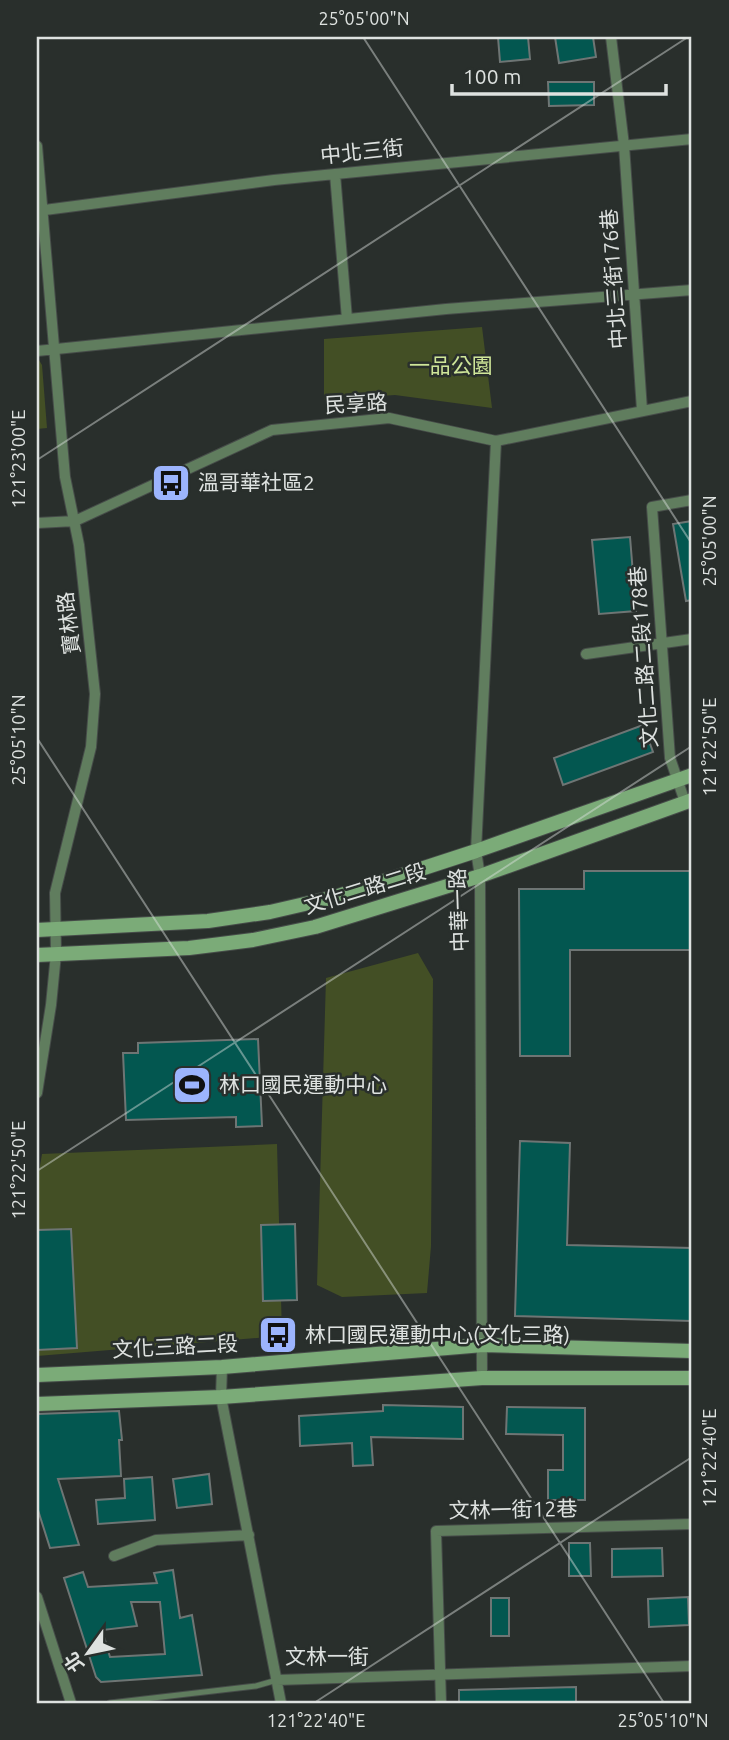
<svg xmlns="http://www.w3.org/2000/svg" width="729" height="1740" font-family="Ubuntu,'Noto Sans TC',sans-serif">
	<rect width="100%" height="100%" fill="#292f2c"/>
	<path fill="#434f25" d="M482,327L492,408L395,395L324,400V339Z
		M37,357L42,365L47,428L37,429Z
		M418,953L433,979L431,1246L427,1293L342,1297L317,1285L326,978Z
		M277,1144L282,1336L37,1356V1184L42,1154Z"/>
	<path fill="#035750" stroke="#6e7574" stroke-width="2" fill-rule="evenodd" d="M498,37H528L530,59L500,62Z
		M555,37H593L596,57L559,63Z
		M548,82H594V105L549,106Z
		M692,521V600L686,601L673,524Z
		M630,537L636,611L599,614L592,540Z
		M643,725L653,752L563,785L554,758Z
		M584,871H692V950H570V1056H520L519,889H584Z
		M258,1039L262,1126L236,1127V1117L126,1120L123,1053H138V1043Z
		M520,1141L570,1143L567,1245L692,1248V1321L515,1316Z
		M295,1224L297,1300L263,1301L261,1225Z
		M71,1229L77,1348L37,1350V1230Z
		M383,1405L463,1407V1439L371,1437L373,1465L353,1466L352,1443L300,1446L299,1416L383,1411Z
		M507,1407L585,1408V1500H548V1470H563V1435L506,1434Z
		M119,1411L122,1440H119L121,1476L58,1479L79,1545L50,1548L37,1507V1414Z
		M209,1474L212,1504L177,1508L173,1479Z
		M152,1477L155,1520L98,1524L96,1500L125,1498L124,1479Z
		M569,1543H590L591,1576H569Z
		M662,1548L663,1576L612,1577V1549Z
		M173,1570L180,1618L192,1615L202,1675L101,1682L96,1677L64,1578L83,1572L88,1587L157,1583L154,1573ZM131,1602H160L165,1654L110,1657L102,1630L137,1626Z
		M688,1597L689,1625L649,1627L648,1599Z
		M491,1598H509V1636H491Z
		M576,1687V1703H459V1690Z"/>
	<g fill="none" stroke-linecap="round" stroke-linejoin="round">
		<g stroke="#464c49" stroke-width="7">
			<path id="lane" d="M110,1703L256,1686L277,1680"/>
		</g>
		<g stroke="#464c49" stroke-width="12">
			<path id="street" d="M611,37L624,145L642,410
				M37,146L65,477L79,545L95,694L91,747L55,893L56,954L51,1005L37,1093
				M335,174L347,319
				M37,211L274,180L692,139
				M37,351L446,309L692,290
				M37,523L75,521L272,430L389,418L496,441L692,401
				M586,654L692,639
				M685,802L670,758L652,507L692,500
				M222,1367L221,1397L281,1703
				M482,1378L480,876L476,851L496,441
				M114,1556L156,1540L249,1535
				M37,1597L71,1703
				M277,1680L692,1666
				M441,1703L436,1531L692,1524"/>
		</g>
		<g stroke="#464c49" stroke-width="16">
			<path id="secondary" d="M37,930L208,921L270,912L335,897L476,851L692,775
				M37,955L189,948L253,940L315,927L480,876L692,800
				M37,1375L222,1367L483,1345L692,1351
				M37,1404L221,1397L482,1378H692"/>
		</g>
		<use href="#lane" stroke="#607d5e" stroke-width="5"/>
		<use href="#street" stroke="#607d5e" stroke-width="10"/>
		<use href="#secondary" stroke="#7bab78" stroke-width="14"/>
	</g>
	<path fill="none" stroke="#dee2e0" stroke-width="2" stroke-opacity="0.45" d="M363,37L692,544M37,460L688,37M37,738L664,1703M37,1171L692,746M314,1703L692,1457"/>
	<defs>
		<g id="bus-square" transform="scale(2.0125)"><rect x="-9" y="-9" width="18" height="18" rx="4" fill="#9cb4fd" stroke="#292f2c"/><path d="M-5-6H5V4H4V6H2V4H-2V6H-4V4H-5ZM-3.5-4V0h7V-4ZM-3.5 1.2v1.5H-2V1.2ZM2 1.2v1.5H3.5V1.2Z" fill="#111"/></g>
		<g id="stadium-square" transform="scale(2.0125)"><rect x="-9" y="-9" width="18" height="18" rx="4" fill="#9cb4fd" stroke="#292f2c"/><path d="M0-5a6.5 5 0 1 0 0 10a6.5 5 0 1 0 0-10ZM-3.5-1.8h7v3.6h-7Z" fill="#111"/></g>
	</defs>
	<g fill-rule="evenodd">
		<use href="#bus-square" x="171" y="483"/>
		<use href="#stadium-square" x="192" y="1085"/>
		<use href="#bus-square" x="278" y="1335"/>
	</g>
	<g text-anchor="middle" stroke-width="5" stroke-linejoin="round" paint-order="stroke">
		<g font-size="21" fill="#dee2e0" stroke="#292f2c">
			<text transform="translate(362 152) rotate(-6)" y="7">中北三街</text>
			<text transform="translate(614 279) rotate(-94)" y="7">中北三街176巷</text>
			<text transform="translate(356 404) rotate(-3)" y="7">民享路</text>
			<text transform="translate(69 623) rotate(-97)" y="7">寶林路</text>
			<text transform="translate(644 657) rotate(-94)" y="7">文化二路二段178巷</text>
			<text transform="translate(365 889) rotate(-17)" y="7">文化二路二段</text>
			<text transform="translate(459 910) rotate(-92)" y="7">中華一路</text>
			<text transform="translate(175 1347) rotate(-3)" y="7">文化三路二段</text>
			<text transform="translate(513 1510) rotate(-1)" y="7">文林一街12巷</text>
			<text x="327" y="1664">文林一街</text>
		</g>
		<g font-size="21" fill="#cfe699" stroke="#292f2c">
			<text x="451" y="373">一品公園</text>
		</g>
		<g font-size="21" fill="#dee2e0" stroke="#292f2c" text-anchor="start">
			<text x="198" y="490">溫哥華社區2</text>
			<text x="219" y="1092">林口國民運動中心</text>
			<text x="305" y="1342">林口國民運動中心(文化三路)</text>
		</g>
	</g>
	<rect width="729" height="1740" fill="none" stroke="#292f2c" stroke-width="77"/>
	<g transform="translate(88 1653) rotate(237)" stroke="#292f2c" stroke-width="5" paint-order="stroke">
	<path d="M0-5L12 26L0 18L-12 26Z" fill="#dee2e0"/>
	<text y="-10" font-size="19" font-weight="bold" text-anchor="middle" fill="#dee2e0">北</text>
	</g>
	<path d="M452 84v10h214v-10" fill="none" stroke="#dee2e0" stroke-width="3.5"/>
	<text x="463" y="84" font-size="21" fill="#dee2e0" stroke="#292f2c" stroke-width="5" paint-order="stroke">100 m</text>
	<rect x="38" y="38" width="652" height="1664" fill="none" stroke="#dee2e0" stroke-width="2.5"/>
	<g font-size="18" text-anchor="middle" fill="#dee2e0">
		<text x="364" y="25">25°05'00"N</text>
		<text transform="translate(19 459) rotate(-90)" y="6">121°23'00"E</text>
		<text transform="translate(710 541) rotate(-90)" y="6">25°05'00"N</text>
		<text transform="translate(19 740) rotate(-90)" y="6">25°05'10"N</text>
		<text transform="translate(710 747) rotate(-90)" y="6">121°22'50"E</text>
		<text transform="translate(19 1170) rotate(-90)" y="6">121°22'50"E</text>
		<text transform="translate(710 1458) rotate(-90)" y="6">121°22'40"E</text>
		<text x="316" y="1727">121°22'40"E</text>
		<text x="663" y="1727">25°05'10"N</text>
	</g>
</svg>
